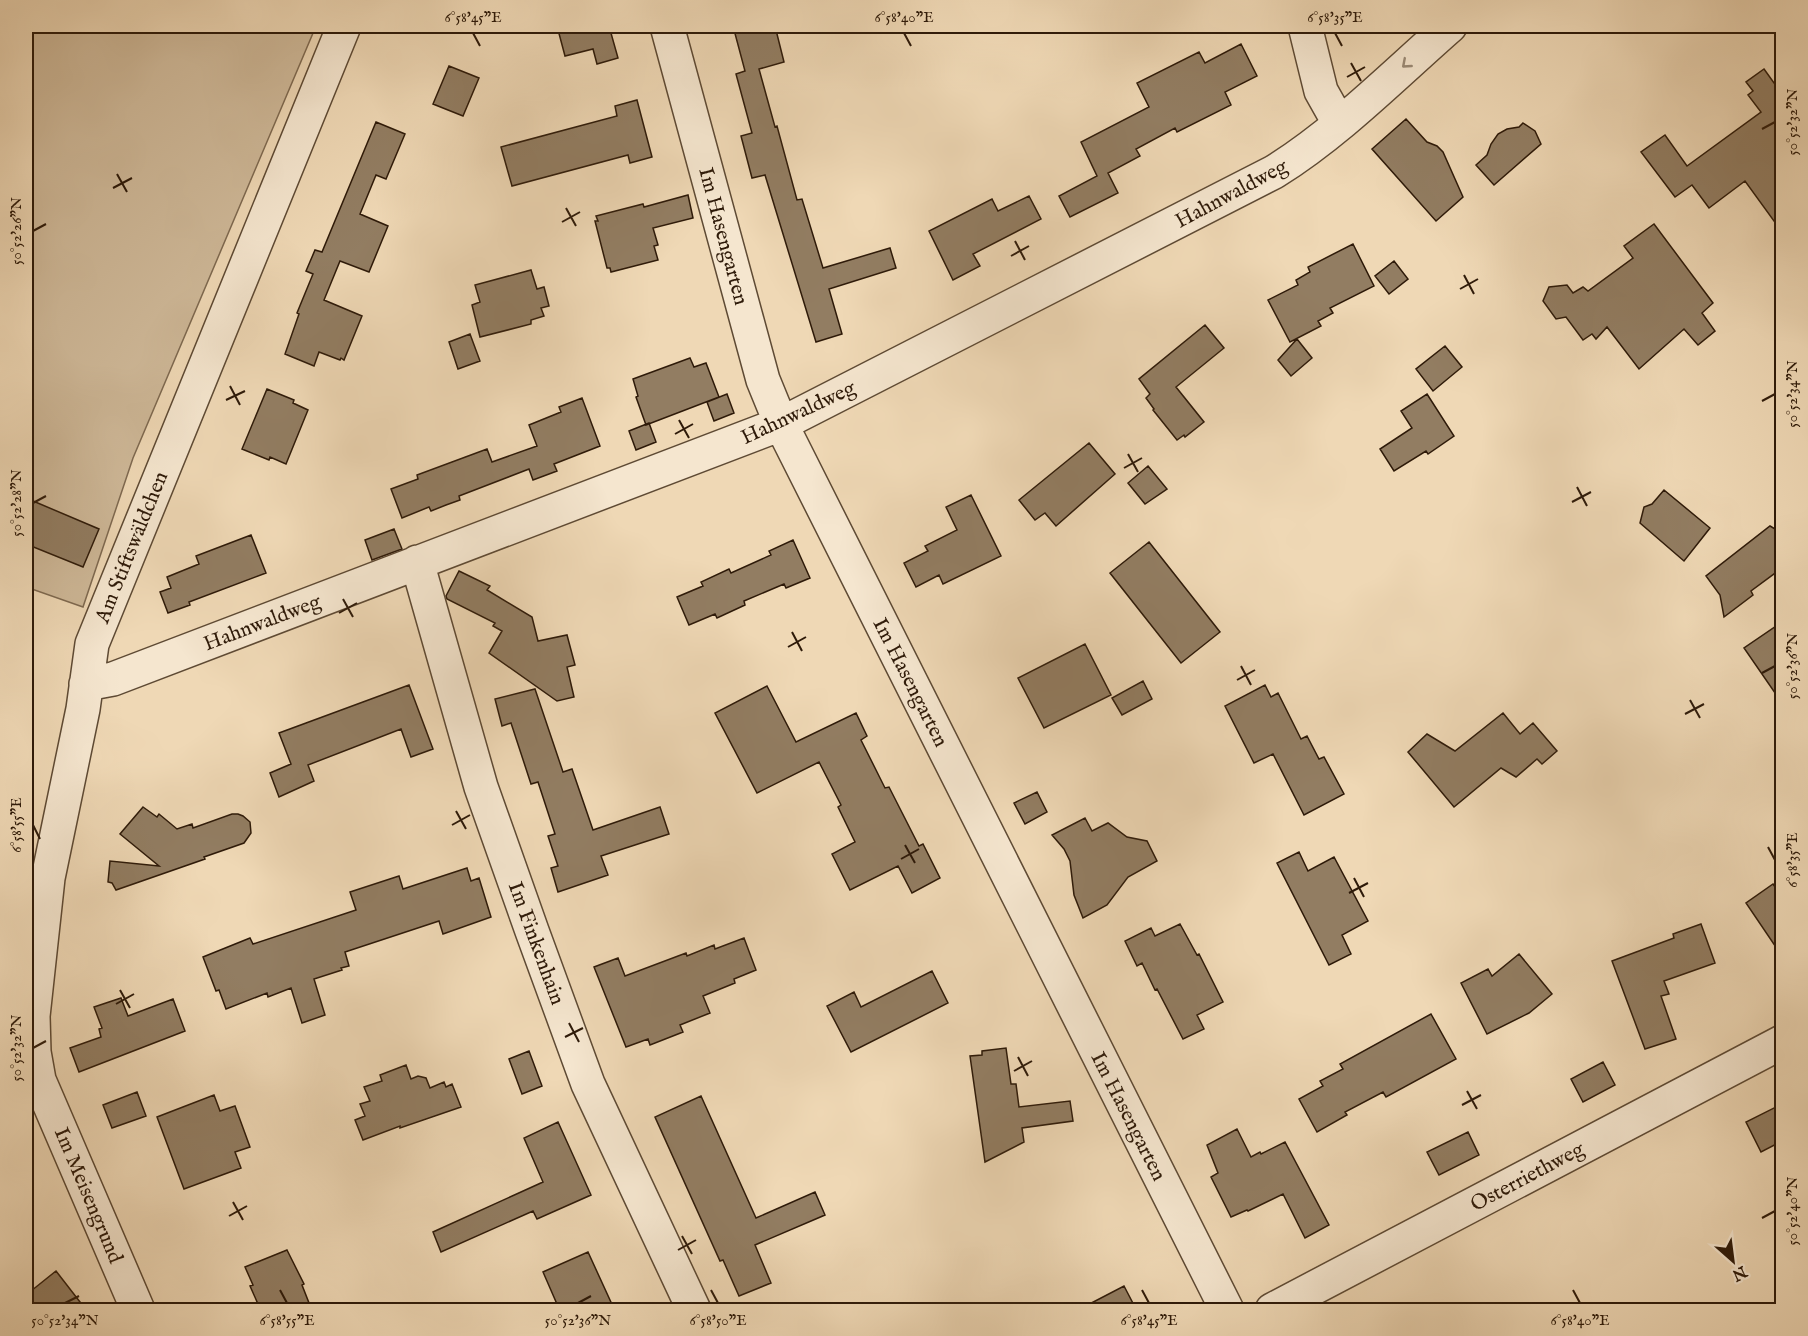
<svg xmlns="http://www.w3.org/2000/svg" width="1808" height="1336" font-family="'IM FELL English',serif">
	<rect width="100%" height="100%" fill="#efd8b5"/>
	<filter id="stains"><feTurbulence type="fractalNoise" baseFrequency=".00333" numOctaves="4"/><feColorMatrix values="0 0 0 0 .2 0 0 0 0 .09 0 0 0 0 .02 0 0 0 .5 -.17"/></filter>
	<radialGradient id="worn" r=".72"><stop offset=".6" stop-color="#630" stop-opacity="0"/><stop offset="1" stop-color="#630" stop-opacity=".3"/></radialGradient>
	<path fill="#ceb898" stroke="#7e6950" stroke-width="1.5" d="M26,26H316L133,458L83,607L26,587Z"/>
	<path fill="#927d62" stroke="#2e1a09" stroke-width="1.5" d="M557,26H609L618,58L597,64L593,49L565,56Z
		M733,26H775L784,62L759,69L775,127L777,126L797,200L802,199L823,268L890,248L896,268L829,289L842,334L816,342L765,175L752,178L741,136L752,133L736,74L745,71Z
		M1241,44L1257,76L1225,92L1231,105L1177,132L1175,128L1136,149L1140,156L1108,173L1118,193L1070,217L1059,196L1097,176L1081,142L1149,107L1137,83L1199,52L1205,63Z
		M449,66L479,78L463,116L433,104Z
		M1764,69L1782,94V232L1745,181L1709,208L1692,185L1675,197L1641,152L1665,135L1687,166L1761,112L1748,95L1753,91L1746,82Z
		M637,100L652,157L630,163L628,155L512,186L501,147L617,116L615,106Z
		M1406,119L1427,142L1437,146L1443,152L1463,197L1436,221L1372,149Z
		M376,122L405,134L386,179L376,175L360,214L388,226L369,272L340,261L324,300L362,316L344,360L341,358L340,360L319,352L314,366L285,354L299,314L297,313L313,274L306,271L315,250L322,252Z
		M1523,123L1535,131L1541,144L1494,185L1476,165L1487,155L1491,144L1498,134L1507,129L1519,127Z
		M688,195L693,218L653,228L658,245L654,246L658,260L611,272L610,268H607L595,221H598L596,216L643,204L644,207Z
		M1029,196L1041,219L973,254L980,266L953,280L929,231L992,199L998,211Z
		M1654,224L1713,303L1702,313L1715,331L1698,345L1684,329L1639,369L1607,327L1596,339L1592,334L1583,340L1566,317L1556,319L1543,301L1549,287L1567,285L1573,293L1583,287L1588,291L1633,258L1624,246Z
		M1353,244L1374,286L1330,308L1333,313L1318,321L1321,326L1290,342L1268,300L1298,285L1296,280L1310,272L1308,267Z
		M1394,261L1408,279L1389,294L1375,276Z
		M531,270L537,289L544,287L549,306L541,308L544,316L531,320V324L480,337L472,305L480,302L475,285Z
		M1205,325L1224,348L1176,387L1204,422L1185,437L1184,435L1177,440L1153,410L1154,409L1146,398L1150,394L1139,379Z
		M470,334L480,361L458,369L449,342Z
		M1297,339L1312,358L1291,376L1278,360Z
		M1445,346L1462,367L1433,391L1416,369Z
		M690,358L694,367L706,363L719,397L646,425L636,397L638,396L633,379Z
		M267,389L294,400L293,403L308,410L286,464L270,457L269,460L242,449Z
		M727,394L734,413L714,421L707,402Z
		M1427,394L1454,436L1428,454L1426,451L1394,471L1380,449L1412,428L1401,411Z
		M582,398L600,446L554,464L557,471L533,480L529,469L459,496L460,500L446,505L431,511L429,507L402,518L391,489L418,479L417,475L487,449L492,462L537,446L529,425L561,412L559,407Z
		M649,423L656,442L636,450L629,431Z
		M1089,443L1115,474L1056,526L1045,513L1035,520L1019,500Z
		M1148,466L1167,489L1145,504L1128,483Z
		M1664,490L1710,528L1684,561L1640,523L1644,507L1652,504Z
		M971,495L1001,556L943,584L939,575L916,587L904,563L928,551L925,546L957,530L946,507Z
		M26,498L99,529L83,567L26,544Z
		M1770,526L1782,533V568L1751,591L1753,595L1724,617L1720,595L1706,576Z
		M394,529L402,549L372,560L365,540Z
		M251,535L266,573L189,602L190,605L168,613L160,592L171,588L167,577L199,564L196,556Z
		M793,540L810,578L786,588L784,584L744,601L745,605L717,618L715,614L689,625L677,597L703,586L701,582L729,569L731,573L771,555L769,551Z
		M1149,542L1220,632L1181,663L1110,573Z
		M459,571L490,586L487,590L532,617L538,641L567,635L575,665L567,667L574,697L557,701L489,653L502,631L493,626L495,623L447,599L446,596Z
		M1782,622V703L1744,648Z
		M1085,644L1111,695L1044,728L1018,678Z
		M1143,681L1152,699L1122,715L1112,698Z
		M409,685L433,749L411,757L401,729L308,765L314,781L279,797L270,773L291,764L279,733Z
		M1265,685L1271,697L1278,693L1301,739L1307,736L1319,759L1324,757L1344,794L1304,815L1273,754L1254,763L1225,706Z
		M767,686L796,742L856,713L867,736L861,740L885,788L889,787L919,846L923,844L940,878L912,893L898,866L850,890L832,854L855,842L838,807L841,805L819,762L757,793L715,713Z
		M535,689L563,772L572,769L593,830L660,807L669,834L601,856L608,875L558,892L551,868L558,866L548,836L555,834L538,782L531,784L511,723L502,726L495,699Z
		M1503,713L1520,734L1533,723L1557,751L1542,764L1537,759L1516,777L1501,768L1454,807L1408,752L1427,734L1455,751Z
		M1037,792L1047,812L1025,824L1014,803Z
		M143,807L157,817L159,814L177,829L192,824L193,828L232,814H238L243,816L250,822L251,833L244,843L204,857L205,859L116,890L112,883L108,882L110,861L159,866L120,834Z
		M1085,818L1092,831L1108,823L1127,837L1147,841L1157,861L1128,877L1107,905L1083,918L1074,895L1070,861L1064,849L1052,835Z
		M1299,852L1308,871L1334,857L1368,921L1342,935L1351,954L1329,965L1277,863Z
		M467,868L471,881L479,878L491,917L443,934L439,921L345,952L349,966L341,968L342,970L314,979L325,1015L302,1023L291,988L268,997L267,993L226,1009L219,990L216,991L203,957L250,938L253,944L356,910L350,892L399,876L403,889Z
		M1773,884L1782,897V956L1746,903Z
		M1180,924L1197,955L1199,954L1223,1002L1197,1015L1204,1029L1183,1039L1157,989L1155,990L1142,963L1137,966L1125,941L1151,928L1155,936Z
		M1701,924L1715,963L1664,981L1669,994L1661,996L1676,1039L1645,1049L1612,961L1674,938L1673,934Z
		M744,938L756,970L734,979L735,983L703,996L710,1013L680,1025L683,1032L650,1045L648,1039L626,1047L594,967L618,958L625,976L686,953L687,956L714,945L715,949Z
		M1519,954L1552,994L1529,1013L1487,1034L1461,983L1488,969L1492,976Z
		M932,971L948,1003L851,1052L827,1006L854,992L861,1007Z
		M121,998L128,1016L173,999L185,1031L79,1072L70,1048L101,1037L99,1029L102,1028L94,1007Z
		M1431,1014L1456,1059L1386,1097L1383,1092L1345,1112L1347,1115L1317,1132L1299,1099L1323,1086L1320,1081L1343,1069L1340,1064Z
		M1006,1048L1011,1084H1016L1019,1107L1070,1101L1073,1121L1022,1128L1024,1142L985,1162L970,1056L982,1055V1051Z
		M529,1051L542,1086L522,1094L509,1059Z
		M1603,1062L1615,1085L1583,1102L1571,1079Z
		M406,1065L411,1079L418,1076L426,1078L430,1088L444,1082L446,1087L452,1084L461,1107L400,1128V1126L363,1140L355,1120L365,1116L360,1104L370,1101L364,1087L382,1081L380,1075Z
		M137,1092L146,1116L112,1128L103,1105Z
		M214,1095L220,1111L235,1106L250,1147L235,1152L241,1168L184,1189L157,1117Z
		M701,1096L756,1218L815,1192L825,1215L755,1245L771,1283L739,1296L723,1260L720,1261L655,1117Z
		M1782,1104V1141L1761,1152L1746,1122Z
		M558,1122L591,1195L537,1219L533,1211L441,1252L433,1232L543,1182L524,1138Z
		M1237,1129L1251,1157L1260,1152L1261,1154L1285,1142L1329,1225L1305,1238L1283,1194L1248,1211L1247,1210L1231,1217L1211,1177L1218,1173L1207,1145Z
		M1468,1132L1479,1155L1439,1175L1427,1152Z
		M287,1250L304,1284L302,1285L309,1303L293,1311H264L261,1303L258,1304L250,1286L253,1285L245,1267Z
		M588,1252L615,1311H560L543,1272Z
		M56,1271L87,1311H26V1295Z
		M1124,1286L1137,1311H1076Z"/>
	<g fill="none" stroke-linecap="round" stroke-linejoin="round">
		<g stroke="#5e4a34" stroke-width="36">
			<path id="minor" d="M667,26L763,380L781,424L1227,1310
				M1305,26L1321,91L1339,123
				M417,562L481,787L532,931L588,1084L694,1310
				M86,684L113,679L781,424L1274,172C1337,133 1394,75 1450,26
				M138,1310L39,1080L34,1052L33,1016L48,878L83,709L92,644L344,26
				M1272,1310L1782,1042"/>
		</g>
		<use href="#minor" stroke="#f5e6cf" stroke-width="33"/>
	</g>
	<defs><path id="oneway-chevron" d="M-2-3.5L2.5 0L-2 3.5" fill="none" stroke-width="1.6" stroke-linecap="round" stroke-linejoin="round" transform="scale(1.5)"/></defs>
	<use stroke="#9b8a76" href="#oneway-chevron" transform="translate(1406 64) rotate(139)"/>
	<path fill="none" stroke="#2e1a09" stroke-width="2" d="M473,33L480,46M904,33L911,46M1335,33L1342,46M1351,63L1361,81M1347,77L1365,67M1762,129L1775,122M117,174L127,192M113,188L132,178M566,208L576,226M562,222L580,212M33,231L46,224M1015,241L1025,260M1011,256L1029,246M1464,275L1474,294M1460,289L1478,279M230,386L240,405M226,400L245,391M1762,401L1775,394M679,420L689,438M675,434L693,424M1128,454L1138,472M1124,468L1142,458M1577,487L1587,506M1572,502L1591,492M33,503L46,496M343,599L353,617M339,613L357,603M792,632L802,651M788,647L806,637M1241,666L1251,685M1762,673L1775,666M1237,680L1255,670M1690,700L1700,718M1685,714L1704,704M456,811L466,829M33,825L40,839M452,825L470,815M905,845L915,863M1768,847L1775,860M901,859L919,849M1354,878L1364,897M1349,893L1368,883M120,990L130,1008M116,1004L134,994M569,1023L579,1042M565,1037L583,1028M33,1048L46,1041M1018,1057L1028,1076M1014,1071L1032,1061M1467,1091L1477,1109M1462,1105L1481,1095M233,1202L243,1220M229,1216L247,1206M1762,1218L1775,1211M682,1236L692,1254M678,1250L696,1240M280,1290L287,1303M711,1290L718,1303M1142,1290L1149,1303M1573,1290L1580,1303M65,1303L79,1296M578,1303L591,1296"/>
	<g text-anchor="middle" stroke-width="5" stroke-linejoin="round" paint-order="stroke">
		<g font-size="21" fill="#2e1a09" stroke="#f5e6cf">
			<text transform="translate(1231 193) rotate(-28)" y="7">Hahnwaldweg</text>
			<text transform="translate(724 236) rotate(75)" y="7">Im Hasengarten</text>
			<text transform="translate(798 412) rotate(-25)" y="7">Hahnwaldweg</text>
			<text transform="translate(131 547) rotate(-68)" y="7">Am Stiftswäldchen</text>
			<text transform="translate(262 622) rotate(-21)" y="7">Hahnwaldweg</text>
			<text transform="translate(911 682) rotate(63)" y="7">Im Hasengarten</text>
			<text transform="translate(537 943) rotate(70)" y="7">Im Finkenhain</text>
			<text transform="translate(1129 1116) rotate(63)" y="7">Im Hasengarten</text>
			<text transform="translate(1527 1176) rotate(-28)" y="7">Osterriethweg</text>
			<text transform="translate(89 1195) rotate(67)" y="7">Im Meisengrund</text>
		</g>
	</g>
	<rect width="1808" height="1336" fill="none" stroke="#efd8b5" stroke-width="66"/>
	<g transform="translate(1733 1261) rotate(152)" stroke="#f5e6cf" stroke-width="4.5" paint-order="stroke">
	<path d="M0-4.5L10 22L0 15L-10 22Z" fill="#2e1a09"/>
	<text y="-9" font-size="16" font-weight="bold" text-anchor="middle" fill="#2e1a09">N</text>
	</g>
	<rect x="33" y="33" width="1742" height="1270" fill="none" stroke="#2e1a09" stroke-width="2"/>
	<g font-size="15" text-anchor="middle" fill="#2e1a09">
		<text x="473" y="22">6°58'45"E</text>
		<text x="904" y="22">6°58'40"E</text>
		<text x="1335" y="22">6°58'35"E</text>
		<text transform="translate(1792 122) rotate(-90)" y="5">50°52'32"N</text>
		<text transform="translate(16 231) rotate(-90)" y="5">50°52'26"N</text>
		<text transform="translate(1792 394) rotate(-90)" y="5">50°52'34"N</text>
		<text transform="translate(16 503) rotate(-90)" y="5">50°52'28"N</text>
		<text transform="translate(1792 666) rotate(-90)" y="5">50°52'36"N</text>
		<text transform="translate(16 825) rotate(-90)" y="5">6°58'55"E</text>
		<text transform="translate(1792 860) rotate(-90)" y="5">6°58'35"E</text>
		<text transform="translate(16 1048) rotate(-90)" y="5">50°52'32"N</text>
		<text transform="translate(1792 1211) rotate(-90)" y="5">50°52'40"N</text>
		<text x="65" y="1325">50°52'34"N</text>
		<text x="287" y="1325">6°58'55"E</text>
		<text x="578" y="1325">50°52'36"N</text>
		<text x="718" y="1325">6°58'50"E</text>
		<text x="1149" y="1325">6°58'45"E</text>
		<text x="1580" y="1325">6°58'40"E</text>
	</g>
	<rect width="100%" height="100%" filter="url(#stains)"/>
	<rect width="100%" height="100%" fill="url(#worn)"/>
</svg>
